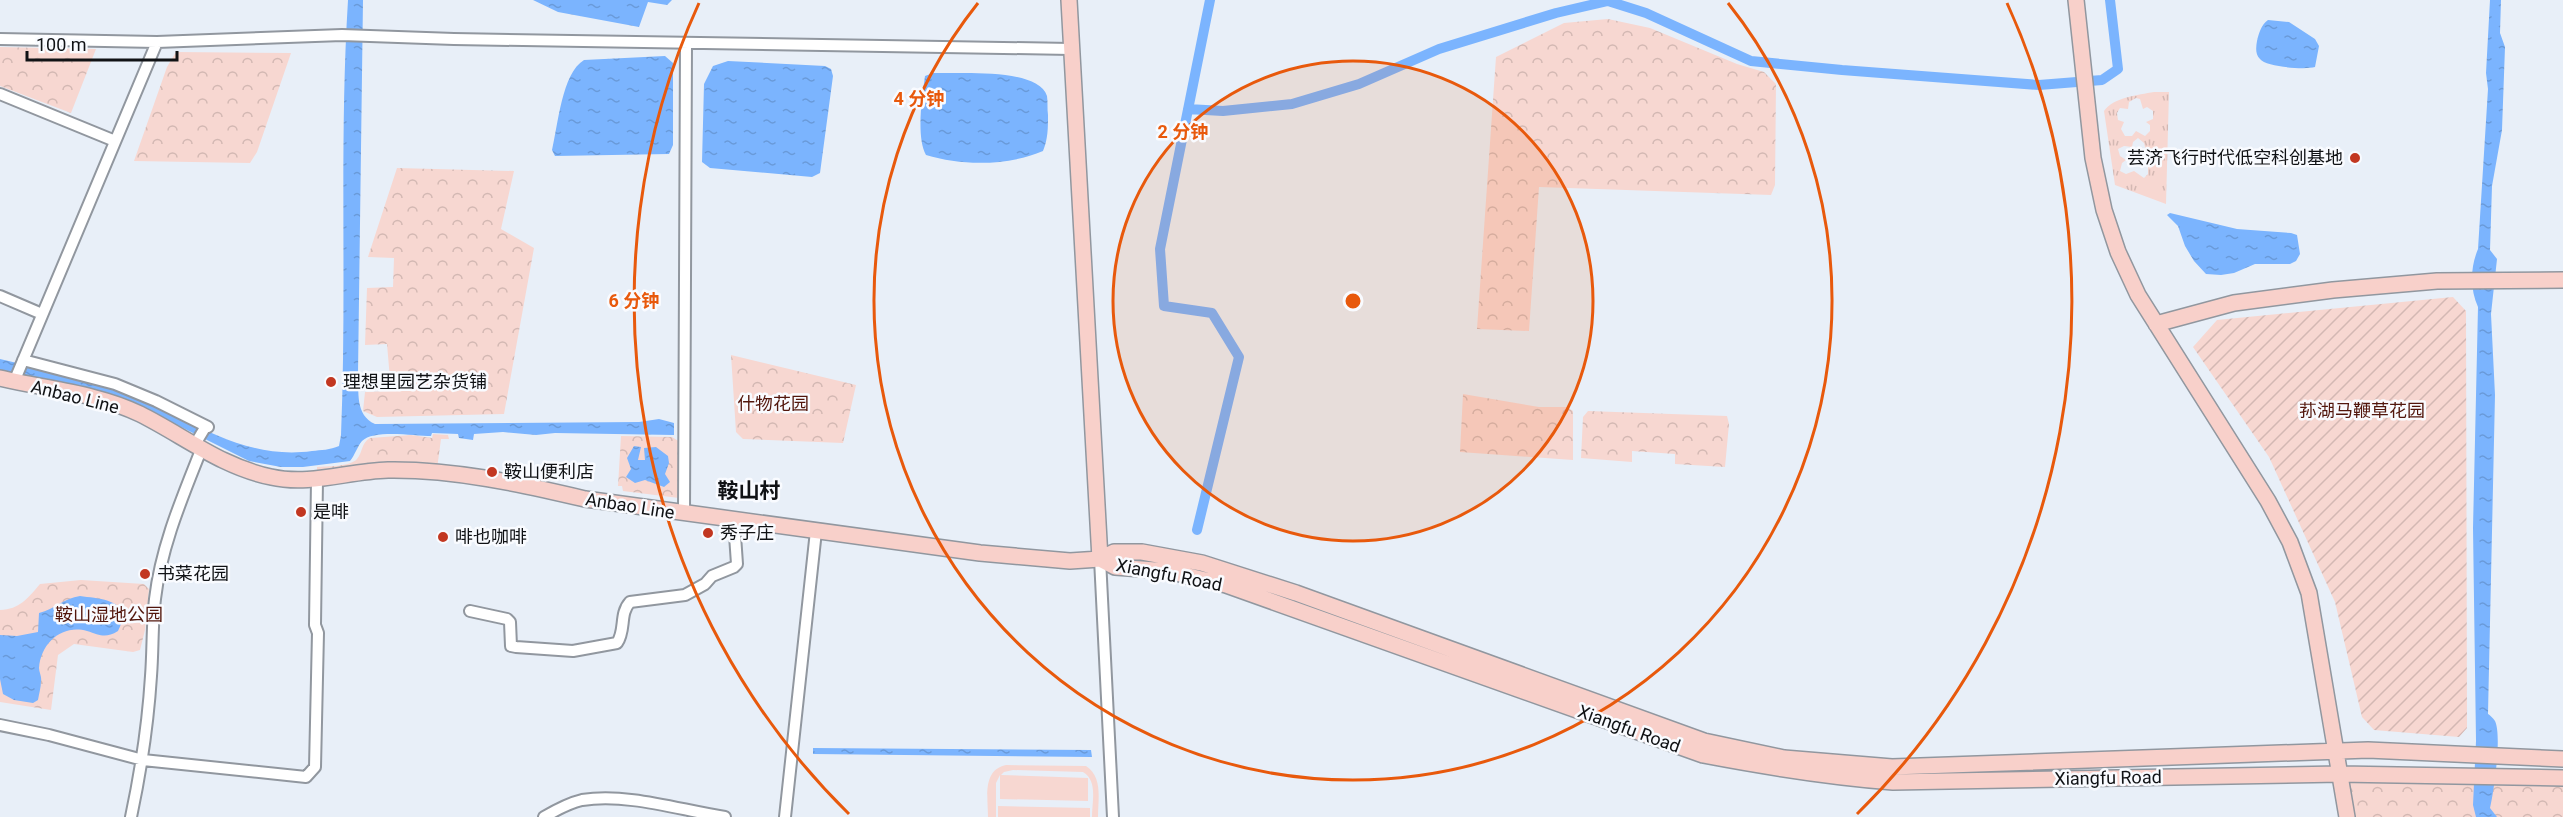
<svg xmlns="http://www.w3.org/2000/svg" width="2563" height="817" font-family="Roboto,'Noto Sans SC',sans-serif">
	<defs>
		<pattern id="grass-tufts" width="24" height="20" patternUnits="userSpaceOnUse" patternTransform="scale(1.5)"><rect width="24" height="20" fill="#f7d7d1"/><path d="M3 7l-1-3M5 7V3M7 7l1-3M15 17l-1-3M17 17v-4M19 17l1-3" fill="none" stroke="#d3b8b3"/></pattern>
		<pattern id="forest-crowns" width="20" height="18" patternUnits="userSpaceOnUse" patternTransform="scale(1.5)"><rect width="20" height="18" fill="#f7d7d1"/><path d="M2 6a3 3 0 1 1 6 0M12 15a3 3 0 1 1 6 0" fill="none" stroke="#d3b8b3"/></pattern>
		<pattern id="garden-furrows" width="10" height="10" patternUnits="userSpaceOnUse" patternTransform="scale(1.5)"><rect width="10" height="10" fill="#f7d7d1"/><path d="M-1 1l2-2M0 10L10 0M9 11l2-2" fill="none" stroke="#d3b8b3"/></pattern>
		<pattern id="water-ripples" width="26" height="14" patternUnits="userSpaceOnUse" patternTransform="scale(1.5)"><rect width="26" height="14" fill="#7bb4fe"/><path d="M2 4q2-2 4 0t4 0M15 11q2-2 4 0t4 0" fill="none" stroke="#699ad9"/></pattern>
	</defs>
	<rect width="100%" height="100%" fill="#e8eff8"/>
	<path fill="url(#grass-tufts)" fill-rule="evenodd" d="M2154,92H2169L2166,204L2115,185L2104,111C2114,97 2138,95 2154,92ZM2136,98L2140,99L2143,109L2147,107L2153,111V119L2146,122L2150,125V131L2145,136L2136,131L2132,136H2125L2121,129L2124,122L2118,120L2117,113L2120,108L2128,109L2129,102ZM2138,138L2144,143L2146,151L2153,152L2158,156L2154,163H2148V174L2144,178L2134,171L2126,174L2120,171L2122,163L2126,160L2120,156L2118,149L2124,146L2132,147L2133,142Z"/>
	<path fill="url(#forest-crowns)" d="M1608,19L1650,28L1737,64L1764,72L1776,84L1775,185L1771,195L1539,187L1529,331L1477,329L1496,57L1564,23Z
		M0,47L96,49L71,113L0,86Z
		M176,52L291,53L257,152L250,163L134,161L167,67Z
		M397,168L514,171L501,229L534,248L504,414L377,417L363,411L365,392L391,391L387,344L365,345L367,288L393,287L394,258L368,257Z
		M731,355L856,385L843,443L743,439L736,432Z
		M1463,394L1539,407H1567L1573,411V460L1460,452Z
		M1588,411L1727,416L1729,424L1725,467L1675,464V454L1632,451V462L1581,458L1583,417Z
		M433,434L448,435L449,439H441L437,469L317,477V467C327,466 350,467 357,459C363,452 361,443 370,438L411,435L432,438Z
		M621,436L672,437L680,442L679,498L623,491L622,486H618Z
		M81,580L144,584L149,589L145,630L140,650L133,652L74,644L58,655L51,710L0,702V610C20,609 27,599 40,584Z
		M2345,780L2563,784V817H2353Z"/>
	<path fill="url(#garden-furrows)" d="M2453,297L2466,311L2467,728L2459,737L2374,730L2362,717L2335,602L2300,525L2269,457L2193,347L2217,320Z"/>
	<path fill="#f7d7d1" d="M1006,765L1086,766C1103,777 1098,799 1098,817H1092C1092,801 1098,781 1083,772L1013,770L1004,772L1001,775L1088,778V801L1000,799V775L996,783V817H988C988,798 982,770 1006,765Z
		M998,806L1090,808V817H998Z"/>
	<path fill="url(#water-ripples)" d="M348,0H363L358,374C359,392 355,415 375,424L639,422L659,419L674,423V435L555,433L536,435L503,432L474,434L473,440L459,438L458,434L432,433L431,436C415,436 374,429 362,441C357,447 355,455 350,461L303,467H281L249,461L143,408L0,370V359C34,367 69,373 102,383C174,406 233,462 312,451C321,450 330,450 339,446L341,435C347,290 339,145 348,0Z
		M533,0H672L667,5L648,2L639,27L558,12Z
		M2490,0H2501L2500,33L2505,47L2502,130L2492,186L2490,250L2497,259L2491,314L2495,395L2488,714C2490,715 2494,719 2495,721C2502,736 2494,791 2490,808L2497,817H2476L2473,805L2476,741L2473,528L2478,307C2470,289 2470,268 2478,249L2488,89L2486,73Z
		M2268,20L2289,22L2315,39L2319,46L2315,67C2305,70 2266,67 2260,59C2255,54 2256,47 2257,41C2259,33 2261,25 2268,20Z
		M665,56L673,63V145L669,154L555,156L552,150C558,125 562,73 584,60Z
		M728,61L825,66L831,69L833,76L820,173L812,177L710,168L702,162L704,84L713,66Z
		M933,73C958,74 1038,67 1047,96C1048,102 1047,109 1048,115C1048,128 1048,139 1043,151C1008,166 962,166 926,155C916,137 922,97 925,76Z
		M2170,213L2237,229L2291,233L2297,235L2300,254L2296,261L2290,264H2255L2234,273L2221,275L2206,274L2194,261L2185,246L2178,226L2167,215Z
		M634,446L641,447L638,460H645L644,448L656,447L668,456L669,463L665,474L670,482L664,487L645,480L635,483L626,477L631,469L627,458Z
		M80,596C102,599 134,600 118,631C105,639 100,635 87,631C63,624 41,642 39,668C39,672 42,677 41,681C41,687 39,694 38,700L33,703L14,700L3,694L0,679V635L17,636L38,632L39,613C55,609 64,598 80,596Z
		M813,748L1091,750L1092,757L813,754Z"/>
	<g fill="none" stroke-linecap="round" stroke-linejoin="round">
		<path stroke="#7bb4fe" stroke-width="10" d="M1188,109L1223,111L1292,104L1359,84L1439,49L1556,13L1608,1L1646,13L1751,61L1842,70L2039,85L2102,80L2118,69L2110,0
			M1197,530L1239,357L1212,313L1164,306L1160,249L1210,0"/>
		<g stroke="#91979f" stroke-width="14">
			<path id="street" d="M0,39L157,42L342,35L454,39L1071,49
				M0,94L115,141
				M0,296L42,314
				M23,360L115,384L156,401L206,426
				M14,382L157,42
				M194,446L206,426L208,427
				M684,514L686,43
				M1100,559L1113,817
				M470,611L507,619L510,622L511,646L516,647L573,651L617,643C626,630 619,614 630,602L685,595L705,584L712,576L734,567L737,564L734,521
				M0,725L49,735L143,760L306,777L315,767L318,633L315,625L317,480
				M131,817C141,770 148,724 151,676C153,651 152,624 155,599C161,547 182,498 201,450
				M544,817C556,810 569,803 582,800C629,793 679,810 725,817
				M785,817L816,531"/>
		</g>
		<g stroke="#91979f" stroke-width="18">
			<path id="secondary" d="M1069,0L1100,559
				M2076,0L2093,158L2104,210L2118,252L2138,295L2268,501L2290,542L2309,593L2347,817
				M2156,324L2234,303L2333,290L2437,281L2563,280
				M0,378C46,389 97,393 140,414C184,436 222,467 271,477C310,486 348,471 388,470C454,469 521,484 585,499L980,553L1070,561L1100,559L1114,552H1142L1202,563L1296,593L1704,741L1784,758L1892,767L2368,750L2563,759
				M1100,559L1115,567L1168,571L1226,585L1703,755C1766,767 1828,777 1893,782L2340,774L2563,778"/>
		</g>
		<use href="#street" stroke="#fff" stroke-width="10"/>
		<use href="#secondary" stroke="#f8d0ca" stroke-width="15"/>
	</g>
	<circle cx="1353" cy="301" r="240" fill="#e8590c" fill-opacity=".12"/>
	<g fill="none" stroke="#e8590c" stroke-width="3">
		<circle cx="1353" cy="301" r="240"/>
		<path d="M1728 3A479 479 0 1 1 978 3"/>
		<path d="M849 814A719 719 0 0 1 699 3M2007 3A719 719 0 0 1 1857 814"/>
	</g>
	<g fill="#c23721" stroke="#f9fbff" stroke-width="2">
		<circle cx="2355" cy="158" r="6"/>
		<circle cx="331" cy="382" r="6"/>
		<circle cx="492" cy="472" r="6"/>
		<circle cx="301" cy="512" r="6"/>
		<circle cx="708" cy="533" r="6"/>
		<circle cx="443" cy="537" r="6"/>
		<circle cx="145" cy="574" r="6"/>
	</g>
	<g text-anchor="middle" stroke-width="5" stroke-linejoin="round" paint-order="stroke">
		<g font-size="18" fill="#101215" stroke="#f9fbff" text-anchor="start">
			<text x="2343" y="164" text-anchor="end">芸济飞行时代低空科创基地</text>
			<text x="343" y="388">理想里园艺杂货铺</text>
			<text x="504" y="478">鞍山便利店</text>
			<text x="313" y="518">是啡</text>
			<text x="720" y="539">秀子庄</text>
			<text x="455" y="543">啡也咖啡</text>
			<text x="157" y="580">书菜花园</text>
		</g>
		<g font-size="18" fill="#101215" stroke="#f9fbff">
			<text transform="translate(75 397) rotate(14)" y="6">Anbao Line</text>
			<text transform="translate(630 506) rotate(9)" y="6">Anbao Line</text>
			<text transform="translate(1169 575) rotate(11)" y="6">Xiangfu Road</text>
			<text transform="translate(1629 729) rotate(20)" y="6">Xiangfu Road</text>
			<text transform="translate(2108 778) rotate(-1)" y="6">Xiangfu Road</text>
		</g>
		<g font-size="18" fill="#52160c" stroke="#f9fbff">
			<text x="773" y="410">什物花园</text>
			<text x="2362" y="417">荪湖马鞭草花园</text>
			<text x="109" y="621">鞍山湿地公园</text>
		</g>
		<g font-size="21" font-weight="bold" fill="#101215" stroke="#f9fbff">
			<text x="749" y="498">鞍山村</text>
		</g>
	</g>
	<circle cx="1353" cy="301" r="9" fill="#e8590c" stroke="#f9fbff" stroke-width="3"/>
	<g font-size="18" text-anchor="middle" font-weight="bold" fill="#e8590c" stroke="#f9fbff" stroke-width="5" stroke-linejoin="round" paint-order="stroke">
		<text x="919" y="105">4 分钟</text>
		<text x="1183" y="138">2 分钟</text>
		<text x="634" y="307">6 分钟</text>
	</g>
	<path d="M27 51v9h150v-9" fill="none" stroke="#101215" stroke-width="3"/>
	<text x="36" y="51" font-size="18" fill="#101215" stroke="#f9fbff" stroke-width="4.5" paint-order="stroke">100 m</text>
</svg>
